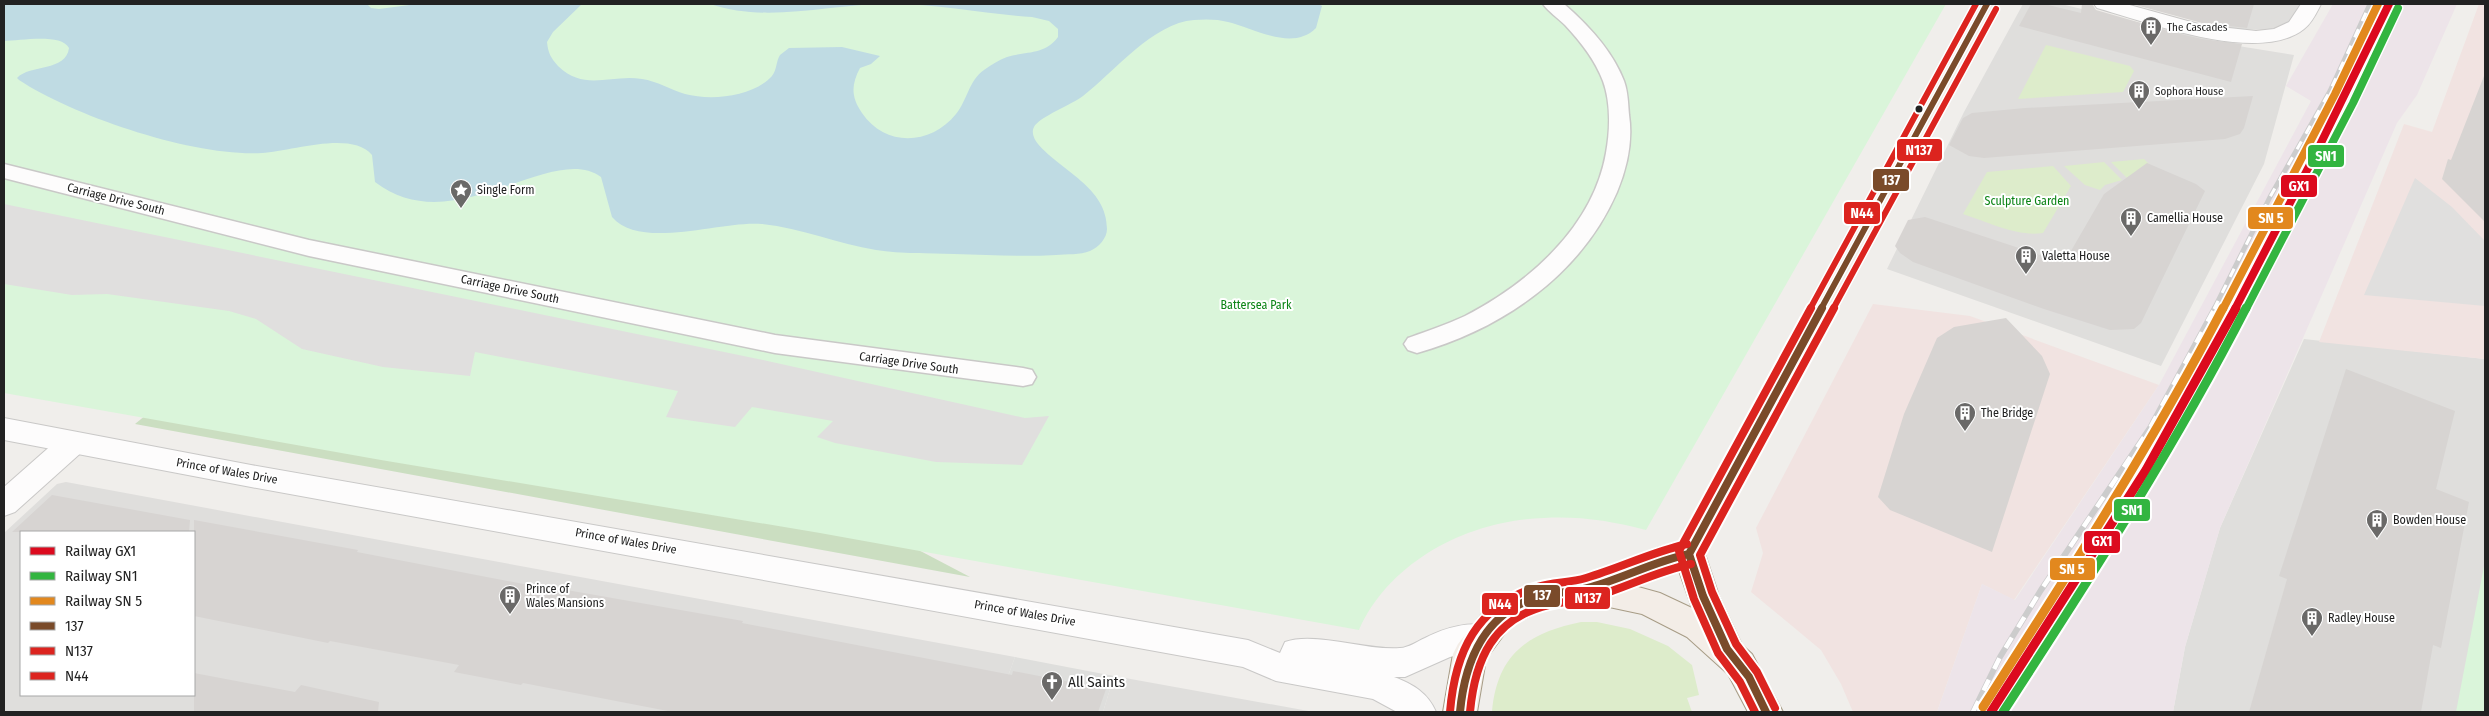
<svg xmlns="http://www.w3.org/2000/svg" width="2489" height="716" font-family="'Fira Sans Condensed',sans-serif">
	<rect width="100%" height="100%" fill="#f0eeeb"/>
	<path fill="#dfdedc" fill-rule="evenodd" d="M2023,4H2061L2232,45L2294,55L2264,164L2161,366L1887,269L1964,112Z
		M2143,4H2307L2295,22L2268,30L2234,29Z
		M2304,339L2485,359V712H2173L2185,647L2220,528Z
		M66,482L450,553L1015,657L995,712H4V533L57,484ZM21,532H194V695H21Z
		M1114,676L1314,712H1103Z"/>
	<path fill="#f1e3e1" d="M2479,4H2485V359L2319,342L2404,124L2432,132Z
		M1873,304L1970,316L2159,385L2014,600L1982,584L1937,712H1853L1841,684L1821,650L1751,592L1763,553L1756,528Z"/>
	<path fill="#ede4e9" d="M2333,4H2457L2417,95L2397,123L2220,528L2185,647L2173,712H1937L1982,584L2015,600L2159,385L2311,101L2286,86Z"/>
	<path fill="#dededc" d="M1015,657L1114,676L1103,712H995Z"/>
	<path fill="#ddeccb" d="M2046,45L2130,66L2134,71L2123,92L2018,99Z
		M2144,159L2160,175L2128,179L2111,162Z
		M2104,162L2122,180L2105,185L2100,190L2085,185L2064,166Z
		M2053,166L2071,186L2043,233C2017,237 1988,222 1963,214L1987,172Z
		M1581,622H1597L1630,629L1668,646L1692,665L1699,695L1687,698L1692,712H1492C1497,655 1527,633 1581,622Z"/>
	<path fill="#cbdec1" d="M186,382L869,524L970,577L135,424Z"/>
	<path fill="#daf5da" d="M4,4H1946L1646,530C1612,521 1579,516 1544,518C1470,520 1390,560 1359,630L820,533L381,460L4,393Z
		M2485,561V712H2456Z"/>
	<path fill="#e0dfde" d="M2415,178L2452,207L2485,241V306L2364,295Z
		M4,204L763,360L1025,418L1049,416L1022,465L936,462L835,443L817,437L833,421L752,407L735,427L666,417L678,391L475,352L470,376L383,367L302,349L256,319L229,311L107,294L72,295L4,284Z"/>
	<path fill="#bfdbe3" d="M4,4H367L371,8L379,9L417,4H582L553,32L547,42C548,53 551,58 558,66C585,92 610,74 642,79C657,81 671,90 685,94C711,101 753,97 772,76C777,70 776,61 780,55L789,48L842,47L880,56L871,64L860,68C851,85 851,97 862,113C885,147 930,146 956,114C967,101 969,80 984,70C991,65 999,60 1007,57C1027,51 1045,55 1058,37V29L1049,21L1032,17C985,14 939,4 892,4C832,3 768,24 710,4H1319L1322,6L1316,28C1292,52 1254,28 1228,22C1218,19 1205,19 1194,20C1153,23 1115,71 1083,96C1073,104 1039,117 1034,127C1031,132 1034,139 1038,144C1061,171 1107,187 1107,229C1107,238 1099,247 1090,251C1080,255 1067,254 1056,255C1022,257 989,255 954,254C928,253 902,254 876,250C838,244 802,228 762,224C722,220 641,251 612,217L601,177C551,141 454,243 375,182L372,155C351,130 290,152 262,153C195,157 75,117 19,80L17,78C30,64 66,72 69,48C61,33 20,41 4,41Z"/>
	<path fill="#d7d4d2" d="M2031,4L2048,5L2081,13L2082,4H2092L2096,10L2172,32L2202,39L2242,44L2231,82L2019,26Z
		M2132,4H2254L2247,28L2202,23Z
		M2484,76L2485,77V222L2442,179L2448,159L2451,160Z
		M2253,96L2244,128L2240,134L2225,139L1984,158L1969,156L1949,145L1963,118L1972,113L2025,108Z
		M2147,163L2196,184L2205,191L2141,323L2134,329L2110,330L2044,309L1913,262L1900,253L1895,246L1908,220L1925,217L2064,263L2104,194Z
		M2006,318L2042,356L2050,374L1992,552L1890,510L1878,497L1904,414L1937,338L1954,327Z
		M2346,369L2455,411L2436,489L2469,502L2441,648L2433,645L2421,712H2249L2287,579L2279,576Z
		M52,495L190,520L189,532H12Z
		M194,520L358,550L357,552L560,591L561,589L743,621L742,623L1012,675L1013,671L1106,689L1098,712H673L523,683L521,685L454,672L459,665L330,641L328,643L194,616Z
		M194,673L295,692L301,685L379,702L378,712H194Z"/>
	<g fill="none" stroke-linecap="round" stroke-linejoin="round">
		<g stroke="#c9c8c7" stroke-width="3">
			<path id="pedestrian" d="M1543,4H1564C1588,25 1612,50 1624,81C1628,92 1628,103 1629,115C1633,141 1627,168 1617,192C1581,275 1502,329 1417,353L1408,350L1404,344L1408,338C1427,331 1446,325 1465,316C1529,283 1593,227 1606,153C1610,131 1611,103 1603,81C1595,60 1581,42 1565,25C1558,18 1549,12 1543,4Z
				M4,164L309,240L775,335L1023,368L1032,370L1036,377L1032,384L1023,386L775,353L309,256L4,178Z"/>
		</g>
		<g stroke="#c9c8c7" stroke-width="2">
			<path id="minor" d="M2094,4H2126L2202,25L2256,31L2274,29L2289,22L2301,4H2321C2317,12 2312,23 2304,29C2259,65 2147,22 2097,8Z
				M73,432L83,435L88,443L83,451L15,512L4,516V487L63,435Z"/>
		</g>
		<g stroke="#c9c8c7" stroke-width="2">
			<path id="tertiary" d="M4,418L251,465L1248,640L1280,653L1285,642C1315,631 1366,651 1400,648C1408,648 1418,641 1425,638C1444,628 1471,620 1492,627L1497,637L1492,647L1450,657L1405,677H1394C1413,684 1428,693 1436,712H1397L1373,699L1276,681L1243,667L251,487L4,440Z"/>
		</g>
		<g stroke="#a79c86" stroke-width="2">
			<path id="primary" d="M1977,4H1997L1705,554L1719,596L1742,645L1752,654L1783,712H1748L1728,674L1687,637L1642,614L1595,604L1547,608L1511,625L1486,659L1477,712H1443L1453,654L1458,644L1488,606L1543,582L1577,579L1660,547L1679,542ZM1674,568H1678L1692,608L1660,593L1631,585Z"/>
		</g>
		<use href="#pedestrian" fill="#fdfcfc" fill-rule="evenodd"/>
		<use href="#minor" fill="#fdfcfc" fill-rule="evenodd"/>
		<use href="#tertiary" fill="#fdfcfc" fill-rule="evenodd"/>
		<use href="#primary" fill="#f3ede7" fill-rule="evenodd"/>
		<g stroke="#ccc" stroke-width="5">
			<path id="rail-far1" d="M2214,309L2270,197L2330,91L2370,4"/>
		</g>
		<g stroke="#ccc" stroke-width="6">
			<path id="rail" d="M1973,712L2000,657L2041,590L2150,428L2215,308"/>
		</g>
		<use href="#rail-far1" stroke="#fff" stroke-width="3" stroke-dasharray="9" stroke-linecap="butt"/>
		<use href="#rail" stroke="#fff" stroke-width="4.5" stroke-dasharray="12" stroke-linecap="butt"/>
		<g stroke="#fff" stroke-width="9">
			<path id="bus-1-far1" d="M1821,309L1987,4"/>
		</g>
		<g stroke="#fff" stroke-width="12">
			<path id="bus-1" d="M1460,712C1465,659 1486,610 1542,596C1558,592 1575,592 1591,587C1624,578 1655,561 1689,554
				M1766,712L1749,677L1727,649L1703,596L1689,554L1822,308"/>
		</g>
		<g stroke="#fff" stroke-width="9">
			<path id="bus-2-far1" d="M1833,309L1996,9"/>
		</g>
		<g stroke="#fff" stroke-width="12">
			<path id="bus-2" d="M1775,708L1757,672L1736,644L1712,592L1700,555L1834,308
				M1470,712C1475,659 1493,618 1549,605C1565,601 1582,601 1597,596C1629,586 1658,571 1691,564"/>
		</g>
		<g stroke="#fff" stroke-width="9">
			<path id="bus-3-far1" d="M1810,309L1976,4"/>
		</g>
		<g stroke="#fff" stroke-width="12">
			<path id="bus-3" d="M1450,712C1455,652 1476,606 1537,587C1553,582 1570,583 1586,578C1620,568 1652,552 1687,544
				M1755,712L1740,682L1718,653L1694,599L1679,551L1811,308"/>
		</g>
		<use href="#bus-1-far1" stroke="#7a4b2a" stroke-width="6"/>
		<use href="#bus-1" stroke="#7a4b2a" stroke-width="8"/>
		<use href="#bus-2-far1" stroke="#dc241f" stroke-width="6"/>
		<use href="#bus-2" stroke="#dc241f" stroke-width="8"/>
		<use href="#bus-3-far1" stroke="#dc241f" stroke-width="6"/>
		<use href="#bus-3" stroke="#dc241f" stroke-width="8"/>
		<g stroke="#fff" stroke-width="11">
			<path id="rail-1-far1" d="M2235,309L2318,149L2389,4"/>
		</g>
		<g stroke="#fff" stroke-width="13">
			<path id="rail-1" d="M1991,712L2146,470L2236,308"/>
		</g>
		<g stroke="#fff" stroke-width="11">
			<path id="rail-2-far1" d="M2246,309L2353,103L2398,8"/>
		</g>
		<g stroke="#fff" stroke-width="13">
			<path id="rail-2" d="M2003,712C2089,580 2174,448 2246,308"/>
		</g>
		<g stroke="#fff" stroke-width="11">
			<path id="rail-3-far1" d="M2223,309L2335,94L2378,4"/>
		</g>
		<g stroke="#fff" stroke-width="13">
			<path id="rail-3" d="M1983,707C2067,576 2151,446 2223,308"/>
		</g>
		<use href="#rail-1-far1" stroke="#dc0a1e" stroke-width="8"/>
		<use href="#rail-1" stroke="#dc0a1e" stroke-width="9"/>
		<use href="#rail-2-far1" stroke="#33b540" stroke-width="8"/>
		<use href="#rail-2" stroke="#33b540" stroke-width="9"/>
		<use href="#rail-3-far1" stroke="#e2881e" stroke-width="8"/>
		<use href="#rail-3" stroke="#e2881e" stroke-width="9"/>
	</g>
	<defs>
		<g id="building-pin" transform="scale(1.125)"><path d="M0 17L-7.5 6A9.5 9.5 0 1 1 7.5 6Z" fill="#6a6968" stroke="#fff"/><path d="M-4-6H4V6H1V3H-1V6H-4ZM-2.5-4.3h1.7v1.8h-1.7ZM.8-4.3h1.7v1.8H.8ZM-2.5-1h1.7V.8h-1.7ZM.8-1h1.7V.8H.8Z" fill="#fff"/></g>
		<g id="sight-pin" transform="scale(1.125)"><path d="M0 17L-7.5 6A9.5 9.5 0 1 1 7.5 6Z" fill="#6a6968" stroke="#fff"/><path d="M0-6L1.8-2.2L6-1.7L2.9 1.2L3.7 5.4L0 3.3L-3.7 5.4L-2.9 1.2L-6-1.7L-1.8-2.2Z" fill="#fff"/></g>
		<g id="church-pin" transform="scale(1.125)"><path d="M0 17L-7.5 6A9.5 9.5 0 1 1 7.5 6Z" fill="#6a6968" stroke="#fff"/><path d="M-1.2-6h2.4v3.5h3.3v2.4h-3.3V6h-2.4V-.1h-3.3v-2.4h3.3Z" fill="#fff"/></g>
	</defs>
	<g fill-rule="evenodd">
		<use href="#building-pin" x="2151" y="27"/>
		<use href="#building-pin" x="2139" y="91"/>
		<use href="#sight-pin" x="461" y="190"/>
		<use href="#building-pin" x="2131" y="218"/>
		<use href="#building-pin" x="2026" y="256"/>
		<use href="#building-pin" x="1965" y="413"/>
		<use href="#building-pin" x="2377" y="520"/>
		<use href="#building-pin" x="510" y="596"/>
		<use href="#building-pin" x="2312" y="618"/>
		<use href="#church-pin" x="1052" y="682"/>
	</g>
	<circle fill="#222" stroke="#fff" stroke-width="2" cx="1919" cy="109" r="4.5"/>
	<g text-anchor="middle" stroke-width="4" stroke-linejoin="round" paint-order="stroke">
		<g font-size="11" fill="#222" stroke="#fff" text-anchor="start">
			<text x="2167" y="31">The Cascades</text>
			<text x="2155" y="95">Sophora House</text>
		</g>
		<g font-size="12" fill="#222" stroke="#fff" text-anchor="start">
			<text x="477" y="194">Single Form</text>
			<text x="2147" y="222">Camellia House</text>
			<text x="2042" y="260">Valetta House</text>
			<text x="1981" y="417">The Bridge</text>
			<text x="2393" y="524">Bowden House</text>
			<text x="526" y="593">Prince of<tspan x="526" dy="14">Wales Mansions</tspan></text>
			<text x="2328" y="622">Radley House</text>
		</g>
		<g font-size="12" fill="#222" stroke="#fff">
			<text transform="translate(116 199) rotate(14)" y="4">Carriage Drive South</text>
			<text transform="translate(510 289) rotate(12)" y="4">Carriage Drive South</text>
			<text transform="translate(909 363) rotate(8)" y="4">Carriage Drive South</text>
			<text transform="translate(227 471) rotate(10)" y="4">Prince of Wales Drive</text>
			<text transform="translate(626 541) rotate(10)" y="4">Prince of Wales Drive</text>
			<text transform="translate(1025 613) rotate(10)" y="4">Prince of Wales Drive</text>
		</g>
		<g font-size="12" fill="#0c8416" stroke="#fff">
			<text x="2027" y="205">Sculpture Garden</text>
			<text x="1256" y="309">Battersea Park</text>
		</g>
		<g font-size="15" fill="#222" stroke="#fff" text-anchor="start">
			<text x="1068" y="687">All Saints</text>
		</g>
	</g>
	<g stroke="#fff" stroke-width="2">
		<rect x="1896" y="138" width="47" height="24" rx="5" fill="#dc241f"/>
		<rect x="2307" y="144" width="38" height="24" rx="5" fill="#33b540"/>
		<rect x="1872" y="168" width="38" height="24" rx="5" fill="#7a4b2a"/>
		<rect x="2280" y="174" width="38" height="24" rx="5" fill="#dc0a1e"/>
		<rect x="1843" y="201" width="38" height="24" rx="5" fill="#dc241f"/>
		<rect x="2247" y="206" width="47" height="24" rx="5" fill="#e2881e"/>
		<rect x="2113" y="498" width="38" height="24" rx="5" fill="#33b540"/>
		<rect x="2083" y="530" width="38" height="24" rx="5" fill="#dc0a1e"/>
		<rect x="2049" y="557" width="47" height="24" rx="5" fill="#e2881e"/>
		<rect x="1523" y="584" width="38" height="24" rx="5" fill="#7a4b2a"/>
		<rect x="1564" y="586" width="47" height="24" rx="5" fill="#dc241f"/>
		<rect x="1481" y="592" width="38" height="24" rx="5" fill="#dc241f"/>
	</g>
	<g font-size="14" text-anchor="middle" font-weight="bold" fill="#fff">
		<text x="1919" y="155">N137</text>
		<text x="2326" y="161">SN1</text>
		<text x="1891" y="185">137</text>
		<text x="2299" y="191">GX1</text>
		<text x="1862" y="218">N44</text>
		<text x="2271" y="223">SN 5</text>
		<text x="2132" y="515">SN1</text>
		<text x="2102" y="546">GX1</text>
		<text x="2072" y="574">SN 5</text>
		<text x="1542" y="600">137</text>
		<text x="1588" y="603">N137</text>
		<text x="1500" y="609">N44</text>
	</g>
	<rect width="2489" height="716" fill="none" stroke="#222222" stroke-width="10"/>
	<rect x="20" y="531" width="175" height="165" fill="#ffffff" stroke="#a7a7a7"/>
	<rect x="30" y="547" width="25" height="8" fill="#dc0a1e" stroke="#a7a7a7"/>
	<text x="65" y="556" font-size="15" fill="#222222">Railway GX1</text>
	<rect x="30" y="572" width="25" height="8" fill="#33b540" stroke="#a7a7a7"/>
	<text x="65" y="581" font-size="15" fill="#222222">Railway SN1</text>
	<rect x="30" y="597" width="25" height="8" fill="#e2881e" stroke="#a7a7a7"/>
	<text x="65" y="606" font-size="15" fill="#222222">Railway SN 5</text>
	<rect x="30" y="622" width="25" height="8" fill="#7a4b2a" stroke="#a7a7a7"/>
	<text x="65" y="631" font-size="15" fill="#222222">137</text>
	<rect x="30" y="647" width="25" height="8" fill="#dc241f" stroke="#a7a7a7"/>
	<text x="65" y="656" font-size="15" fill="#222222">N137</text>
	<rect x="30" y="672" width="25" height="8" fill="#dc241f" stroke="#a7a7a7"/>
	<text x="65" y="681" font-size="15" fill="#222222">N44</text>
</svg>
